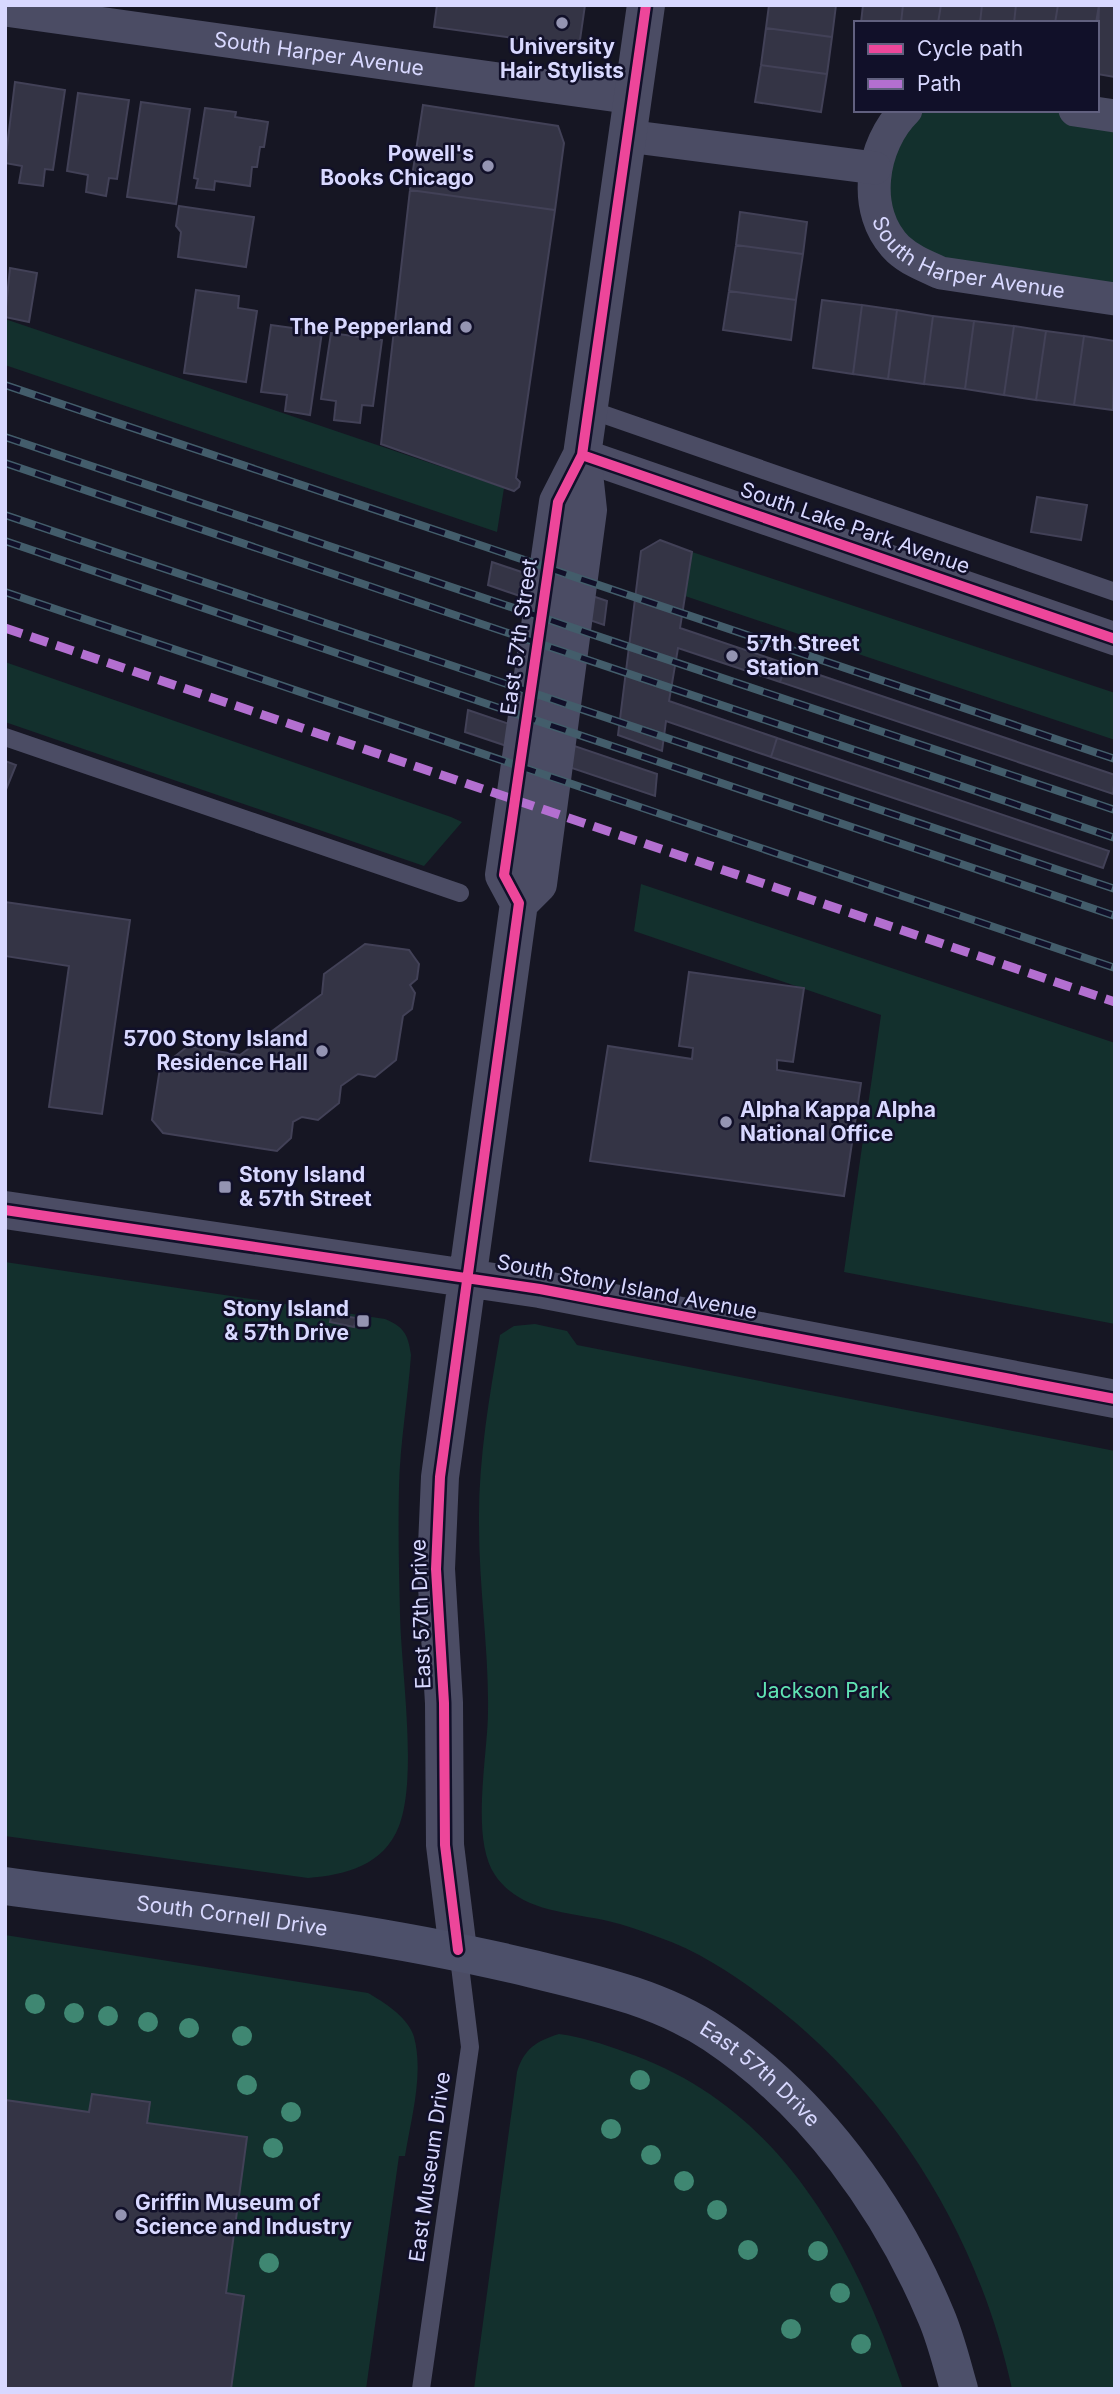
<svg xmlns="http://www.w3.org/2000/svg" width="1120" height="2394" font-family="Inter,sans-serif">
	<rect width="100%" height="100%" fill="#161623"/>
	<path fill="#13302d" d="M906,110H1075L1115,116V299L941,273L884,230L892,125Z
		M5,319L504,488L497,532L5,365Z
		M692,552L1115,693V740L685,596Z
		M5,662L451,817L462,822L424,866L5,722Z
		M641,884L1115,1043V1324L844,1272L881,1015L634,931Z
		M5,1262L385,1319C404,1327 408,1334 411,1355C408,1398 400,1443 399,1487C398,1529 399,1572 400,1614C401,1670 418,1776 399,1826C384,1865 346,1875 308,1878L5,1836Z
		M535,1324L567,1331L577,1345L1115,1451V2389H1012C978,2233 890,2091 762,1996C730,1972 696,1950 658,1937C642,1931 625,1925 608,1921C568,1912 520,1912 495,1875C470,1838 488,1755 488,1711C489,1650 479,1588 479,1526C478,1462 489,1398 500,1335L514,1326Z
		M5,1935L368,1993C385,2003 408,2017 414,2037C424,2074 411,2119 405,2156H399L366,2389H5Z
		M559,2034C582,2037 603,2044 625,2052C780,2105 853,2243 903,2389H474L517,2072C524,2049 536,2041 559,2034Z"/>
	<path fill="#343445" stroke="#424157" stroke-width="2" d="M437,5H585L580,40L572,46L434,27Z
		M769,5H836L832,37L766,28Z
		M863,5H903L901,23H861Z
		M903,5H941L938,23H901Z
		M941,5H982L980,23H938Z
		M982,5H1016L1014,23H980Z
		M1016,5H1058L1055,23H1014Z
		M1058,5H1099L1096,23H1055Z
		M1099,5H1115V77L1097,74Z
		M766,28L832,37L827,74L761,65Z
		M761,65L827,74L821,112L755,102Z
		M15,82L65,90L53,170L45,169L43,186L19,183L22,166L5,163Z
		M78,93L129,100L117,179L109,178L106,196L86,192L88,175L67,171Z
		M141,102L190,109L176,204L127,197Z
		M423,105L558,126L564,143L555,210L410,190Z
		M205,108L236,112L235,117L268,122L264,147H260L257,167H252L250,186L215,181L214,190L196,188L198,179L194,178Z
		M410,190L555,210L516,478L520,482L519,487L514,491L381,444Z
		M179,206L254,217L246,267L178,257L181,232L176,226Z
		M740,212L807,222L803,254L736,245Z
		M736,245L803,254L796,300L729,291Z
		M10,268L37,273L29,322L5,317Z
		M196,290L239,296L238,308L257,311L246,382L184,373Z
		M729,291L796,300L791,340L723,330Z
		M822,300L862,305L853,374L813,368Z
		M862,305L897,310L888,379L853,374Z
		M897,310L933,316L924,384L888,379Z
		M933,316L974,321L965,389L924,384Z
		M974,321L1014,326L1004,395L965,389Z
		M271,325L322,332L310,415L285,411L287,395L261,392Z
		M1014,326L1046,331L1036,400L1004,395Z
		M1046,331L1084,336L1074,405L1036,400Z
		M331,333L382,340L373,406L362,405L360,423L334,420L336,401L321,399Z
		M1084,336L1115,341L1113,410L1074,405Z
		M1037,497L1087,505L1081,540L1031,532Z
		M660,540L692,552L680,628L787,664L780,682L678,648L669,701L777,738L771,757L666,721L662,751L618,735L641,551Z
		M492,562L607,601L604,625L488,585Z
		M787,664L1115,775L1113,794L780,682Z
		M468,710L657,774L655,796L465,732Z
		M777,738L1109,851L1103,868L771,757Z
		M5,761L16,765L5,792Z
		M5,902L130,920L102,1114L49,1107L69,966L5,956Z
		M365,944L409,950L419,964L417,979L410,985L415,993L412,1009L403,1016L396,1060L375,1077L358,1074L341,1086L339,1103L318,1120L302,1117L293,1122L291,1138L277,1151L163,1133L152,1120L160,1068L188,1046L240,1055L322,994L324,974Z
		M689,972L804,988L793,1062L777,1060V1070L861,1083L844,1196L590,1161L608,1046L692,1059L693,1048L679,1046Z
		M332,1314L356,1318L354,1327L330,1322Z
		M92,2094L150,2102L147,2123L247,2137L226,2293L244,2296L231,2389H5V2100L89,2112Z"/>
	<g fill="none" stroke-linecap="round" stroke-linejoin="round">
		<path stroke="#4b4c64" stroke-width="18" d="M588,409L1115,592
			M5,737L460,893
			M421,2389L470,2047L458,1950"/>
		<g stroke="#4b4c64" stroke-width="33">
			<path id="s1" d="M5,10L633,98"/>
			<path id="s2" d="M906,110C871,144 860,212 898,249C910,260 925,266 941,273L1115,299"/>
			<path d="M1075,110L1115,116"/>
			<path d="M627,136L875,168"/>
			<path d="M582,455L1115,639"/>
		</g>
		<path stroke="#4b4c64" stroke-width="38" d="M519,903L538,884L588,510L582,455L646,5
			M5,1210L540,1289L1115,1399
			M458,1950L445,1845L444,1703L436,1569L440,1477L519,903L504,875L558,502L582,455"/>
		<path stroke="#4d506a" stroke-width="38" id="s3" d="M5,1886C181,1910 360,1927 533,1969C595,1984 660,1998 714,2034C814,2101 890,2206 936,2316C946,2339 952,2365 959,2389"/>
		<g stroke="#435d6b" stroke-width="8">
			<path id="rail" d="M5,385L1115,759
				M5,437L1115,810
				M5,463L1115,838
				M5,515L1115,889
				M5,541L1115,916
				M5,592L1115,968"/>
		</g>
		<use href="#rail" stroke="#111029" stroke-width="5" stroke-dasharray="16" stroke-linecap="butt"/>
		<path stroke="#b36fd0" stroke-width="9" stroke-dasharray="18 9" stroke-linecap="butt" d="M5,628L1115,1002"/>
		<g stroke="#111029" stroke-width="15">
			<path id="cycleway" d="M582,455L1115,639
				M5,1210L540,1289L1115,1399
				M458,1950L445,1845L444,1703L436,1569L440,1477L519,903L504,875L558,502L582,455L646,5"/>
		</g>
		<use href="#cycleway" stroke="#ed469a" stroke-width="10"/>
	</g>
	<g fill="#3f8772">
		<circle cx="35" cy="2004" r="10"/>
		<circle cx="74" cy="2013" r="10"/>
		<circle cx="108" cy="2016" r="10"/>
		<circle cx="148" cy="2022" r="10"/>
		<circle cx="189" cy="2028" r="10"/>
		<circle cx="242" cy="2036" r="10"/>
		<circle cx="640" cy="2080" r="10"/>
		<circle cx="247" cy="2085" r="10"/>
		<circle cx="291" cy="2112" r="10"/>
		<circle cx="611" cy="2129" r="10"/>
		<circle cx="273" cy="2148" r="10"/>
		<circle cx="651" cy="2155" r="10"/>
		<circle cx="684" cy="2181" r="10"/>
		<circle cx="717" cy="2210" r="10"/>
		<circle cx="748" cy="2250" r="10"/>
		<circle cx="818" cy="2251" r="10"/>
		<circle cx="269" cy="2263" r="10"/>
		<circle cx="840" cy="2293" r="10"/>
		<circle cx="791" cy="2329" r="10"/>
		<circle cx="861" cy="2344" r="10"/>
	</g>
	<g fill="#9494b2" stroke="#111029" stroke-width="2.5">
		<circle cx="562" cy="23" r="7"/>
		<circle cx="488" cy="166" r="7"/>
		<circle cx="466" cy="327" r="7"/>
		<circle cx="732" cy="656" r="7"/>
		<circle cx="322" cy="1051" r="7"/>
		<circle cx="726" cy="1122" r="7"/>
		<rect x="218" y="1180" width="14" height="14" rx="3.5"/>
		<rect x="356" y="1314" width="14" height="14" rx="3.5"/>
		<circle cx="121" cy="2215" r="7"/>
	</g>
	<g text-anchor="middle" stroke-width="5" stroke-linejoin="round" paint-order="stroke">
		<g font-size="21" font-weight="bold" fill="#d8d8ff" stroke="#111029" text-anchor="end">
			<text x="562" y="54" text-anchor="middle">University<tspan x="562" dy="24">Hair Stylists</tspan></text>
			<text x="474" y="161">Powell's<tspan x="474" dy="24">Books Chicago</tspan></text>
			<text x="452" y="334">The Pepperland</text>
			<text x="746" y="651" text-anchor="start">57th Street<tspan x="746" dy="24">Station</tspan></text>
			<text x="308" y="1046">5700 Stony Island<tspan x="308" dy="24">Residence Hall</tspan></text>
			<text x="740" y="1117" text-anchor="start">Alpha Kappa Alpha<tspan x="740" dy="24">National Office</tspan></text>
			<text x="239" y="1182" text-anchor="start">Stony Island<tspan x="239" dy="24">&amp; 57th Street</tspan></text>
			<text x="349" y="1316">Stony Island<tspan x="349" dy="24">&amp; 57th Drive</tspan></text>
			<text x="135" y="2210" text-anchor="start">Griffin Museum of<tspan x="135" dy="24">Science and Industry</tspan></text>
		</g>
		<g font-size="21" fill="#d8d8ff" stroke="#111029">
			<text dy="7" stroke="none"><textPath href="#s1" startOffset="317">South Harper Avenue</textPath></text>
			<text dy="7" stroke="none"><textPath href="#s2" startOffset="222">South Harper Avenue</textPath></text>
			<text transform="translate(855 528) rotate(19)" y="7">South Lake Park Avenue</text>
			<text transform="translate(519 637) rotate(-82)" y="7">East 57th Street</text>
			<text transform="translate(627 1287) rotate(11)" y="7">South Stony Island Avenue</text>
			<text transform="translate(421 1614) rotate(-92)" y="7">East 57th Drive</text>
			<text dy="7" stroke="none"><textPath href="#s3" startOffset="229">South Cornell Drive</textPath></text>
			<text dy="7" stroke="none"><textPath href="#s3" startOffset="789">East 57th Drive</textPath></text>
			<text transform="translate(430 2167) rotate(-82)" y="7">East Museum Drive</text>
		</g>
		<g font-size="21" fill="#60e3b3" stroke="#111029">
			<text x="823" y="1698">Jackson Park</text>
		</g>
	</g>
	<rect width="1120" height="2394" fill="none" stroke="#d8d8ff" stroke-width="14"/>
	<rect x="854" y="21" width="245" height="91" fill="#111029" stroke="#61607f" stroke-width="2"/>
	<rect x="868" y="44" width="35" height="10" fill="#ed469a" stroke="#61607f" stroke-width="2"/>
	<text x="917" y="56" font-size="21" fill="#d8d8ff">Cycle path</text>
	<rect x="868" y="79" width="35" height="10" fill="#b36fd0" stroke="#61607f" stroke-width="2"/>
	<text x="917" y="91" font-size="21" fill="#d8d8ff">Path</text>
</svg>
